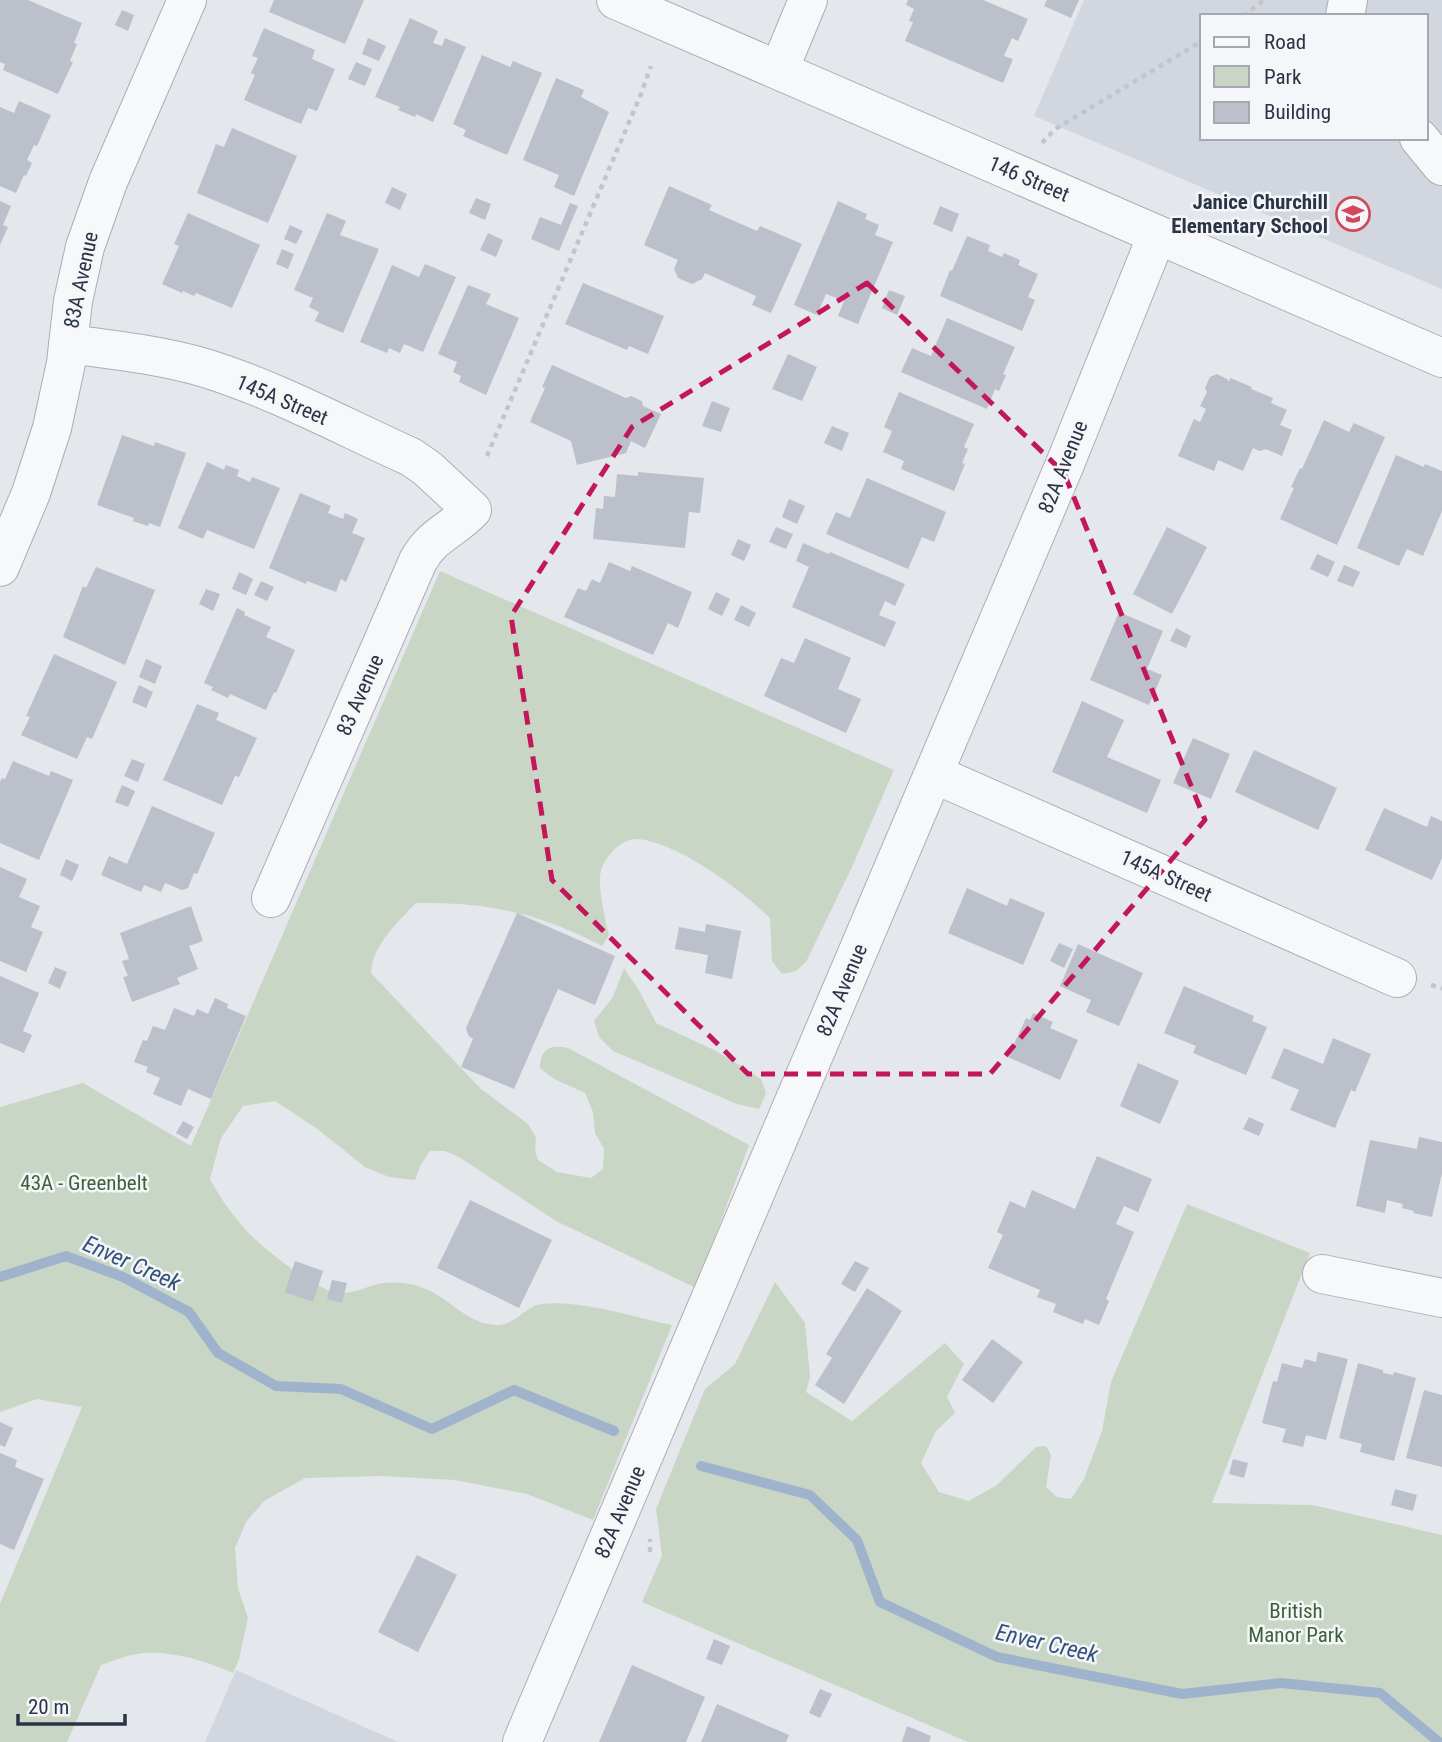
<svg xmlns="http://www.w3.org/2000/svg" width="1442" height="1742" font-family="'Roboto Condensed',sans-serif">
	<rect width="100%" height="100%" fill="#e4e7ec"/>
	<path fill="#d2d6de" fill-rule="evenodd" d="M1084,0H1442V289L1034,116ZM1202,16H1426V138H1202Z
		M236,1670L398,1742H205Z"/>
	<path fill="#c9d6c5" d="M440,571L894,770L852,867L806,962L796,971L782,974L772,961L770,918C743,891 677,842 638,839C623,838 608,853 602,867C596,882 605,919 609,935L602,946C538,913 489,902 416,903C397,923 373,944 371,973L481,1089L528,1124L536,1137L535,1150L538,1160L557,1172L591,1178L603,1169L604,1149L595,1133L593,1112L585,1093L554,1079L540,1068C540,1049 550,1044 568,1048L749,1145L696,1288L556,1221L459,1157L445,1151H430L421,1164L415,1180L389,1177L365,1167L316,1128L275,1101L243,1106L221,1138L210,1179C219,1196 230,1212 243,1227C257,1244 316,1291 338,1293C350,1294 362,1289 374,1285C387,1281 407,1282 421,1287C448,1296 465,1323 495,1325C514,1327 525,1306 542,1304C579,1299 634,1317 672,1325L593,1520L527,1494L455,1480L382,1476L305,1478L264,1501L246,1522L235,1548L238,1588L248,1618L239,1659L233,1673C205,1661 169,1649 137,1654C125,1656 112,1661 101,1665L67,1742H0V1604L82,1407L37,1399L0,1412V1107L83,1083L191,1146Z
		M624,968L640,992L656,1023L714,1050L743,1067L761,1079L766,1093L759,1109L737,1104L613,1051L599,1037L594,1021L613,997Z
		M1187,1204L1310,1253L1212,1503L1313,1505L1442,1535V1742H968L642,1602L662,1556L656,1509L705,1389L735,1364L775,1282L805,1323L810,1377L806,1392L852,1421L945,1343L964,1364L947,1397L955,1413L936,1431L921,1463L939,1492L969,1501L997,1485L1036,1447L1046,1446L1051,1455L1046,1487L1057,1497L1071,1499L1084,1479L1102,1431L1111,1382Z"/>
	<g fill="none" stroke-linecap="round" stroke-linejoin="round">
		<path stroke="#9fb4cc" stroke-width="10" d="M0,1277L66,1256L123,1277L189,1312L218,1353L276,1386L341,1389L432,1429L514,1390L614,1431
			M701,1466L810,1495L857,1540L880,1602L997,1657L1182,1694L1281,1683L1380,1693L1439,1742"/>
	</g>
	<path fill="#bbc0ca" d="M0,0H28L82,23L74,43L77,44L70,61L73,62L58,94L3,70L5,64L0,62Z
		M274,0H364L345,44L269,12Z
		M908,0H983L1028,19L1018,41L1012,38L1004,56L1013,59L1003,83L905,41L913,22L909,21L914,9L906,5Z
		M1047,0H1079L1071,18L1044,6Z
		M122,10L134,15L128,31L115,25Z
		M410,18L438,31L433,43L442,46L445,38L466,47L433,122L416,114L415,117L398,110L400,107L375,97Z
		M264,28L315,50L312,59L335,69L317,111L308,108L301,124L244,100L255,75L251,73L258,58L252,56Z
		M368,38L386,46L379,61L362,54Z
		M482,55L510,67L513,61L542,73L507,155L463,136L466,130L453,124Z
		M356,62L372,69L365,86L348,79Z
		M556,78L584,90L581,97L609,112L574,196L554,187L559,175L523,160Z
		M19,101L51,115L37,146L34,145L27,160L32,163L26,176L24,175L16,193L0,186V107L14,113Z
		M232,128L297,156L268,223L197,193L216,144L224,147Z
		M669,186L712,205L709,210L757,231L760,226L802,244L771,313L752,305L756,296L705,273L702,279L692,284L678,278L674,269L678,260L644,245Z
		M392,187L407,194L400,210L385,203Z
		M476,198L491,204L485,220L469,213Z
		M0,201L11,206L3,225L8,227L0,245Z
		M838,201L867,214L865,219L879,225L875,235L893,242L858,324L838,316L844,301L826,294L817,315L794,305Z
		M570,203L578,206L559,251L531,239L540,217L561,225Z
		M940,206L959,214L952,232L933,224Z
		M188,213L260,245L232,308L196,293L194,296L183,291L182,293L162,284L179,246L174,244Z
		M327,213L346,221L340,235L379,249L343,333L315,321L319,312L309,307L313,298L294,290Z
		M290,225L303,231L296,244L284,239Z
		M488,233L503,240L496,257L480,250Z
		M967,236L990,245L988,251L1002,257L1004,253L1020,260L1018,265L1038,274L1028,297L1035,300L1022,331L940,296L950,270L952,271Z
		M282,249L294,254L288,269L276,264Z
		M425,264L456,277L423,352L404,344L400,353L389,348L387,353L360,342L392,265L419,277Z
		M583,283L664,316L648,354L629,346L627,350L565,324Z
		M468,285L491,294L486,304L519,318L486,395L459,382L461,376L453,372L457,362L438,354Z
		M889,290L905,296L897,315L882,308Z
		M947,318L1015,347L1003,374L1006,375L999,391L995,389L987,409L901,372L912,348L931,356Z
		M788,354L817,367L802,401L772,389Z
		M552,365L626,398L631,396L642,401L643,406L661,414L645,448L631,441L626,453L577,465L571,441L530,422L545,388L542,387Z
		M1217,374L1227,379L1229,382L1230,378L1252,387L1251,389L1273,398L1271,403L1287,410L1280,425L1292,430L1282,456L1266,449L1260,451L1253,448L1243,471L1218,460L1214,471L1178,456L1194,419L1200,422L1206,409L1200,406L1207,392L1205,388L1210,377Z
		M899,392L974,424L964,447L968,449L962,463L965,464L954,491L901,469L904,461L883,452L892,431L884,427Z
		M712,401L730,408L721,432L702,426Z
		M1324,420L1349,432L1354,423L1385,437L1337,545L1280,519L1294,488L1291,487L1300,468L1302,469Z
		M832,426L849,433L842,451L824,443Z
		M122,435L154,446L155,442L186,453L160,527L149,523L148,526L133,521L134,518L97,505Z
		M1396,455L1424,467L1425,464L1442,471V511L1423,556L1407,549L1399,566L1357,548Z
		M207,462L224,470L226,465L239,470L237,476L250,482L252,477L280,488L254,549L207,530L203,539L178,528Z
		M638,472L704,478L700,513L689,512L685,548L593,539L596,508L603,509L604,496L615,497L617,474L638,476Z
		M867,478L946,512L934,542L922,537L908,569L826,534L836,512L850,518Z
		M300,493L331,506L328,513L343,519L345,513L358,519L352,533L365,538L346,582L341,579L336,592L307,581L306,584L269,568Z
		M789,499L805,506L797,524L782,517Z
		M776,527L793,534L786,549L769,542Z
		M1167,527L1207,547L1172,614L1133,594Z
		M738,539L751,545L744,561L731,555Z
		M803,543L829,554L830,552L905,584L895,606L885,601L879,615L896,622L885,647L792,607L809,567L796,561Z
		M1317,554L1335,562L1328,577L1310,569Z
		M609,562L630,571L632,566L692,592L678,628L668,623L653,655L564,617L578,588L586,591L592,579L600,583Z
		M1344,565L1360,572L1353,587L1337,581Z
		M96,567L155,590L125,665L63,637L83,586L86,588Z
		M239,572L253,579L246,595L232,589Z
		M261,581L274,587L267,601L254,595Z
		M206,589L220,594L213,611L199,604Z
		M716,592L730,599L722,616L708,609Z
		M741,605L756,613L749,627L734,620Z
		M237,608L245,612L244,615L271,627L266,637L295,650L276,693L274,692L266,710L230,694L228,698L211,690L213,687L204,683Z
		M1119,612L1163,631L1147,669L1162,675L1149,705L1090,680Z
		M1176,628L1191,636L1186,648L1170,641Z
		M805,638L851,658L838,689L861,699L846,733L764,696L781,658L794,663Z
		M54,654L117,682L92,739L87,737L77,759L21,735L30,717L26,716Z
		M146,659L162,666L155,684L139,677Z
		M139,685L153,692L146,708L132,702Z
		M1082,701L1124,720L1107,757L1161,780L1147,813L1052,772Z
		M197,704L219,713L216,720L257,738L239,777L235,776L222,805L163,780Z
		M1193,738L1230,754L1211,799L1173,783Z
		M1254,750L1337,788L1318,830L1235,792Z
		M132,759L145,764L138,782L124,776Z
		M13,761L49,776L51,771L73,780L39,860L0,843V782L2,778L5,779Z
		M122,785L135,791L128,807L115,802Z
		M152,806L215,833L197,874L194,873L188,888L182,890L165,883L161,892L144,885L141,892L101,875L109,856L127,864Z
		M1384,808L1427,827L1431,816L1442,821V858L1432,880L1365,850Z
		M66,859L79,865L72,881L60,875Z
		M0,867L27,879L19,897L40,906L31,927L43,932L26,972L0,961Z
		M967,888L1007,906L1010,898L1045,913L1023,965L948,933Z
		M191,906L203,941L189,946L198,969L177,978L180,984L132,1002L123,977L128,976L122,961L129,959L120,933Z
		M517,913L615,956L595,1005L558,989L514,1089L461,1067L473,1039L468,1035L466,1028Z
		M706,924L741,931L732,979L705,973L708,955L675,949L679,927L705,932Z
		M1059,943L1073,949L1064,968L1050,961Z
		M1078,944L1143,973L1119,1026L1086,1012L1091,1000L1060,986Z
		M55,967L67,972L60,989L48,983Z
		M0,976L39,993L23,1031L32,1035L24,1053L0,1043Z
		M1184,986L1254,1016L1252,1021L1267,1027L1246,1075L1193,1053L1196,1046L1164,1033Z
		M215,998L228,1004L227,1008L246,1016L211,1099L188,1089L181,1106L153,1094L160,1078L146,1072L148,1067L134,1062L143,1040L147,1041L153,1026L165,1030L174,1008L194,1016L197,1009L208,1014Z
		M1033,1013L1053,1022L1050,1028L1078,1040L1060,1080L1008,1057L1026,1018L1030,1020Z
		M1333,1038L1371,1054L1355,1092L1351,1090L1335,1128L1290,1110L1299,1090L1271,1078L1284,1048L1323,1064Z
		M1138,1063L1179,1081L1160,1124L1120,1106Z
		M1249,1117L1264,1124L1259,1136L1243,1129Z
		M183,1121L194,1127L187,1139L176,1133Z
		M1419,1137L1442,1142V1173L1432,1217L1413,1213L1414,1211L1402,1208L1403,1204L1387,1200L1385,1213L1356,1206L1370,1140L1417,1149Z
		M1097,1156L1152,1179L1138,1212L1124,1206L1116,1224L1134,1232L1106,1299L1109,1301L1099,1325L1085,1319L1083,1324L1053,1312L1056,1304L1037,1297L1040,1290L988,1268L1003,1235L997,1232L1010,1201L1025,1208L1032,1190L1075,1209Z
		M470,1200L552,1240L519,1308L437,1268Z
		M295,1261L323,1271L313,1302L285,1292Z
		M855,1261L869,1268L855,1292L841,1284Z
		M332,1280L347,1283L342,1303L327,1299Z
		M867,1288L902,1311L844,1404L815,1385L832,1358L826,1354Z
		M992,1339L1023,1362L993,1403L962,1380Z
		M1318,1352L1348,1359L1326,1440L1306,1435L1303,1447L1282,1442L1286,1429L1262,1423L1273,1381L1277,1382L1282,1363L1302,1368L1305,1359L1316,1362Z
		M1358,1363L1383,1370V1373L1393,1375L1394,1372L1416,1378L1394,1461L1360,1452L1362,1444L1339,1438Z
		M1424,1390L1442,1395V1467L1406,1458Z
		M0,1422L13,1428L5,1447L0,1445Z
		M0,1453L17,1460L15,1467L44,1479L14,1550L0,1544Z
		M1233,1459L1248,1463L1244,1478L1229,1474Z
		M1395,1489L1417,1495L1413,1511L1391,1505Z
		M417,1555L457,1575L418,1652L378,1632Z
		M714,1639L730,1646L722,1665L706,1659Z
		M632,1665L705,1697L686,1742H599Z
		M820,1689L832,1694L820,1718L809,1713Z
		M717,1704L789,1735L786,1742H701Z
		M907,1726L931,1736L929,1742H902Z"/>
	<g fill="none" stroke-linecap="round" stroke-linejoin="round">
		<g stroke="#a9aeb7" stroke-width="40">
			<path id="minor" d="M616,0L1442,358
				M1345,16L1348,0
				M779,70L808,0
				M1419,138L1442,166
				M68,344C114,350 160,355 205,368C276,390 344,427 411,457L428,469L472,510C452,531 433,534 418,561L271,898
				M0,567L31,493L52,428L66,363L73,301L85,247L108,182L187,0
				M934,774L1397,978
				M1322,1274L1442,1298
				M522,1742L1065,464L1157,235"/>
		</g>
		<path stroke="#c2c5cb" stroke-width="4.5" stroke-dasharray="5 5" stroke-linecap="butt" d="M1243,16L1264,0
			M1042,143L1055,129L1202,41
			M487,456L641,94L651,66
			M1431,985L1442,988
			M650,1552V1539"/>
		<use href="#minor" stroke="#f7f8fa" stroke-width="38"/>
	</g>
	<path fill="none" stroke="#c2185b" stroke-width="5" stroke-dasharray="14 9" stroke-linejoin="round" d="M867,283L1064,473L1205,820L990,1074H748L552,880L511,616L632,427Z"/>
	<defs>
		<g id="school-ring" transform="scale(1.75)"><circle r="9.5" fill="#f4f6f9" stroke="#d1495b" stroke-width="1.5"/><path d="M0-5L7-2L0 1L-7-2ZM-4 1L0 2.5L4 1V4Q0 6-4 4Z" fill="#d1495b"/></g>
	</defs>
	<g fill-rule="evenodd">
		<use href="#school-ring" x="1353" y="214"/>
	</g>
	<g text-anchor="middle" stroke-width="5" stroke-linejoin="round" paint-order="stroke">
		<g font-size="21" fill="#2b3445" stroke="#f4f6f9">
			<text transform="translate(1029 179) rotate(23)" y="7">146 Street</text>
			<text transform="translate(81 280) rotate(-78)" y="7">83A Avenue</text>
			<text transform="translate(282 400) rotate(23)" y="7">145A Street</text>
			<text transform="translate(1063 467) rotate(-68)" y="7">82A Avenue</text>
			<text transform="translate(360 695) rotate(-66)" y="7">83 Avenue</text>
			<text transform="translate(1166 876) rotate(24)" y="7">145A Street</text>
			<text transform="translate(842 990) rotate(-67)" y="7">82A Avenue</text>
			<text transform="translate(620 1512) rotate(-67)" y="7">82A Avenue</text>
		</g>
		<g font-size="21" font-weight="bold" fill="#2b3445" stroke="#f4f6f9" text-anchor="end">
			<text x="1328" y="209">Janice Churchill<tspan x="1328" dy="24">Elementary School</tspan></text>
		</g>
		<g font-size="21" fill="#3f6138" stroke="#f4f6f9">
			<text x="84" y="1190">43A - Greenbelt</text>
			<text x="1296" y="1618">British<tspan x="1296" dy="24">Manor Park</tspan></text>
		</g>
		<g font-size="23" font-style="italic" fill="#34527a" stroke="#f4f6f9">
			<text transform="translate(132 1263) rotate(24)" y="8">Enver Creek</text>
			<text transform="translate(1047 1643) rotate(13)" y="8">Enver Creek</text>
		</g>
	</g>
	<rect x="1200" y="14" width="228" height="126" fill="#f4f6f9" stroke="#a4a8b1" stroke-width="2"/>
	<rect x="1214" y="37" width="35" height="10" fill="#f7f8fa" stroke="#a4a8b1" stroke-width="2"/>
	<text x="1264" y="49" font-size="21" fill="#2b3445">Road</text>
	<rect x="1214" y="66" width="35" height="21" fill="#c9d6c5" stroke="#a4a8b1" stroke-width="2"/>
	<text x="1264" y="84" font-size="21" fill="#2b3445">Park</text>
	<rect x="1214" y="102" width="35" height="21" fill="#bbc0ca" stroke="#a4a8b1" stroke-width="2"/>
	<text x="1264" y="119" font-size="21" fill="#2b3445">Building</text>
	<path d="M18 1714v10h107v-10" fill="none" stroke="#2b3445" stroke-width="3.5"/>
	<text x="28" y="1714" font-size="21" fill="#2b3445" stroke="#f4f6f9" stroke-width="5" paint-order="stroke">20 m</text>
</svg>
